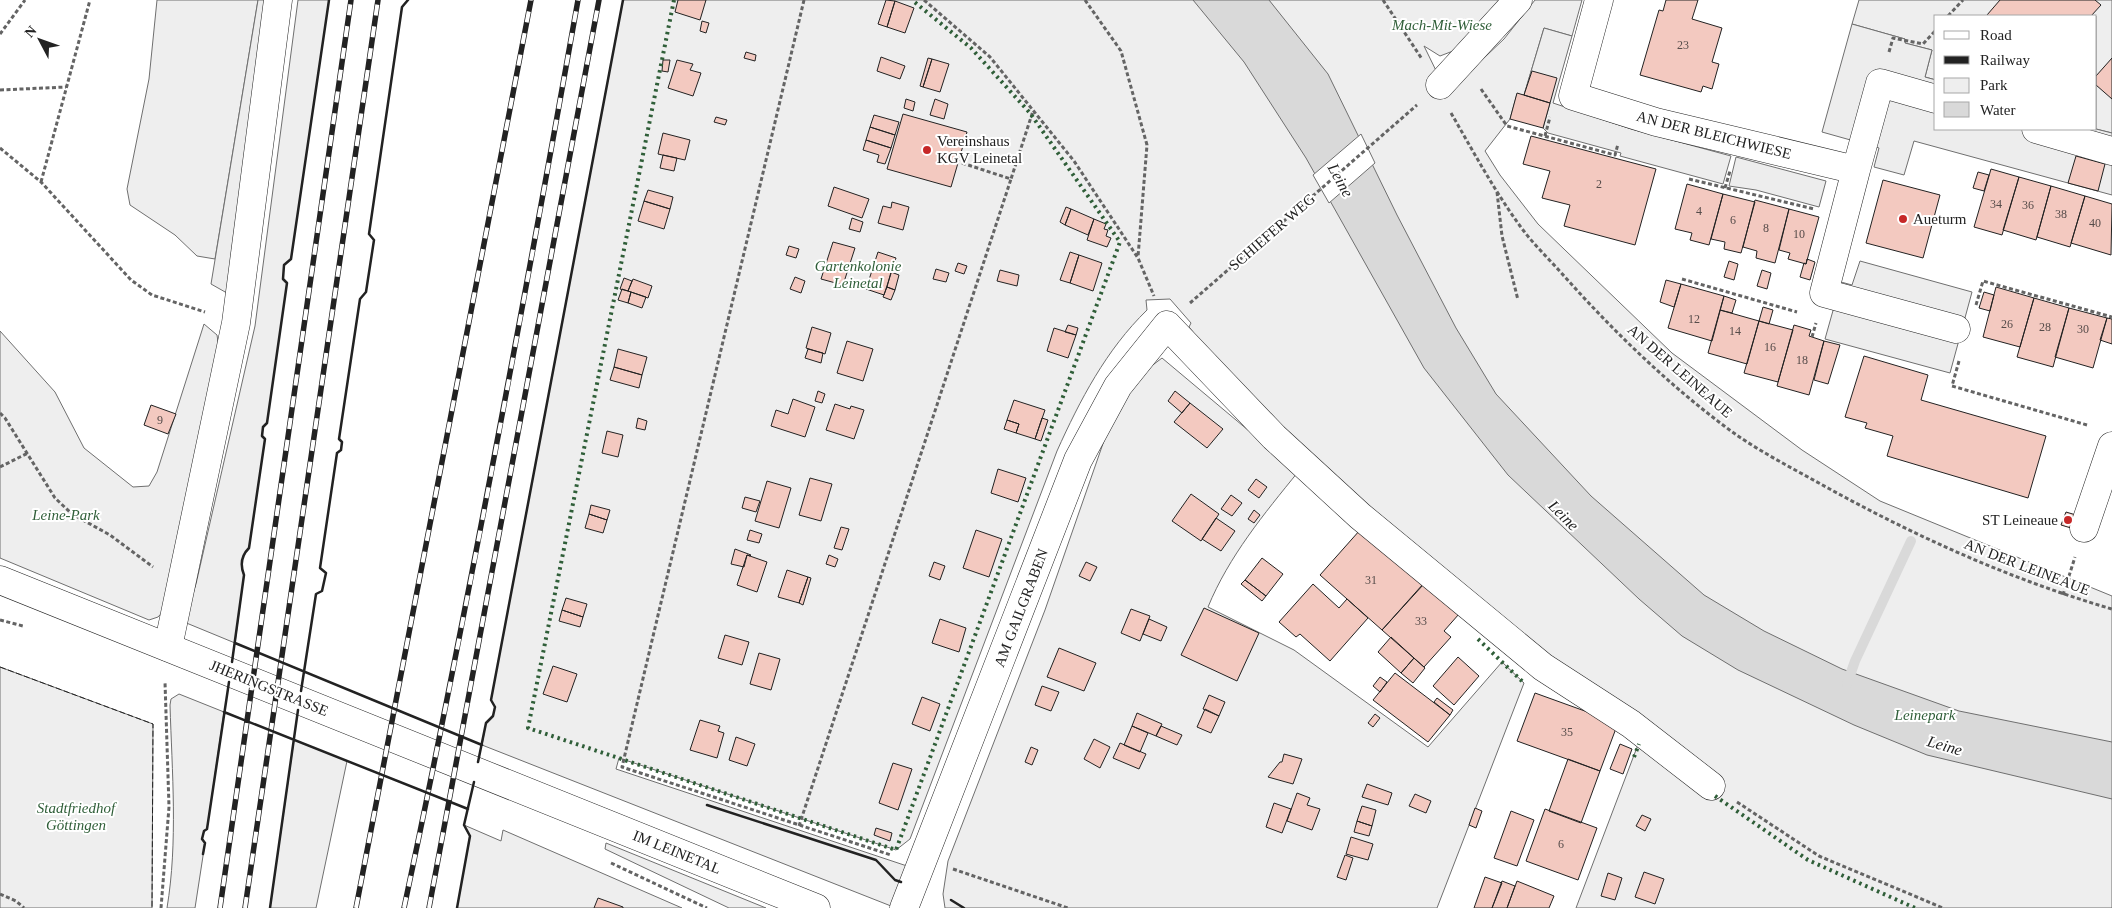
<svg xmlns="http://www.w3.org/2000/svg" width="2112" height="908" font-family="Georgia,serif">
	<rect width="100%" height="100%" fill="#fff"/>
	<path fill="#eee" stroke="#6f6f6f" d="M157,0H258L215,259L197,256L175,235L130,205L127,189L149,79Z
		M298,0H329L291,259L284,265L283,279L287,283L267,423L263,427L262,436L265,439L249,548C241,556 240,565 244,575L235,643L184,622L196,584L255,326Z
		M623,0H1500L1453,51L1440,56L1424,46L1447,93L1504,39L1535,0H1582L1572,36L1544,28L1524,95L1517,94L1510,119L1485,151L1500,175L1538,224L1672,353L1802,450L1880,501L2112,596V908H1576L1639,742L1282,431L1238,387L1189,327L1191,323L1170,299L1146,300L1147,310C1106,350 1080,400 1057,451L910,839L896,850L619,758L616,769L907,866L891,906L482,745L486,723L493,716L495,707L491,700Z
		M1859,0H2112V133L2096,129V16H1936V80L1925,77L1932,50L1905,43V39L1852,24Z
		M204,324L217,335L220,355L167,607L158,617L149,620L0,558V331L55,392L84,448L133,487L149,486L157,472Z
		M1162,358L1298,472C1264,514 1229,556 1208,607L1294,650L1428,747L1502,662L1524,683L1437,908H945L943,894L948,861L1045,610L1114,412L1141,374Z
		M0,667L153,724L152,908H0Z
		M179,694L224,712L207,829L204,831L202,838L205,843L195,908H167C178,842 172,772 170,705L171,699Z
		M294,740L347,761L316,908H270Z
		M464,825L501,841L503,830L682,908H457L470,837Z
		M606,843L766,908H729L605,849Z"/>
	<path fill="#ededed" stroke="#6f6f6f" d="M258,0H270L234,297L211,284Z
		M1852,24L1905,39V43L1932,50L1925,77L1936,80V129H2096L2112,133V195L1914,141L1904,175L1874,167L1879,148L1822,132Z
		M1544,28L1572,36L1553,103L1631,129L1731,156L1723,184L1620,156L1621,153L1548,133L1543,128L1550,103L1524,95Z
		M1736,157L1826,181L1819,207L1756,190L1729,186Z
		M1860,261L1972,292L1950,373L1825,339L1841,282L1852,285Z"/>
	<path fill="#d9d9d9" stroke="#6f6f6f" d="M1193,0H1269L1328,74L1397,215L1456,328L1496,394L1591,496L1704,595L1764,631L1842,669L1959,711L2112,742V799L1927,755L1854,725L1738,670L1682,636L1639,599L1508,475L1424,368L1306,158L1244,62Z"/>
	<path fill="#fff" stroke="#6f6f6f" d="M1361,134L1375,163L1329,203L1313,175Z"/>
	<g fill="none" stroke-linecap="round" stroke-linejoin="round">
		<path stroke="#d9d9d9" stroke-width="10" d="M1847,684L1855,661L1911,541"/>
	</g>
	<path fill="#f3c9c0" stroke="#222" d="M678,0H706L700,20L675,12Z
		M886,0L895,1L887,27L878,24Z
		M1666,0H1698L1692,19L1722,28L1712,62L1719,64L1712,89L1703,86L1701,92L1640,75L1659,10L1663,11Z
		M2000,0H2095L2101,5L2091,16H1989L1987,15Z
		M895,1L914,8L905,33L887,27Z
		M702,21L709,23L706,33L700,31Z
		M746,52L756,55L755,61L744,58Z
		M881,57L905,66L900,79L877,71Z
		M928,58L932,59L923,87L920,86Z
		M2112,58V99L2096,85V76Z
		M932,59L949,64L940,92L923,87Z
		M663,60H670L668,72L662,71Z
		M677,60L693,64L690,70L701,73L693,96L668,88Z
		M1532,71L1557,78L1550,103L1524,95Z
		M1517,93L1550,103L1543,128L1510,119Z
		M906,99L915,102L913,111L904,108Z
		M935,99L948,104L944,119L930,115Z
		M903,114L967,132L951,187L887,169Z
		M874,115L899,122L895,135L870,127Z
		M716,117L727,120L725,125L714,122Z
		M870,127L895,135L891,148L866,140Z
		M663,133L690,140L685,160L658,154Z
		M1531,136L1656,169L1635,245L1564,226L1570,205L1542,198L1550,171L1523,164Z
		M866,140L891,148L885,164L877,162L879,155L863,150Z
		M663,155L677,158L674,171L660,168Z
		M2076,156L2105,164L2098,191L2068,183Z
		M1991,169L2019,177L2002,235L1974,227Z
		M1978,172L1989,175L1984,191L1973,188Z
		M2019,177L2051,186L2036,240L2003,230Z
		M1883,180L1940,195L1923,258L1866,243Z
		M1687,184L1723,194L1709,245L1690,240L1692,233L1675,229Z
		M2051,186L2085,196L2070,247L2037,237Z
		M834,187L869,199L862,218L828,206Z
		M648,190L673,197L670,209L644,201Z
		M1723,194L1755,202L1741,253L1724,249L1725,242L1711,239Z
		M2085,196L2112,204L2111,255L2071,243Z
		M1755,200L1789,209L1775,263L1756,258L1757,251L1743,247Z
		M644,201L670,209L664,229L638,221Z
		M892,202L909,207L903,230L878,223L883,206L891,208Z
		M1066,207L1071,209L1065,225L1060,222Z
		M1071,209L1094,219L1088,235L1065,225Z
		M1789,209L1819,217L1806,264L1788,259L1790,253L1779,250Z
		M852,218L863,222L860,232L849,229Z
		M1094,219L1106,224L1104,229L1108,230L1106,236L1111,238L1107,247L1087,240Z
		M833,242L855,248L843,285L821,279Z
		M789,246L799,249L796,258L786,255Z
		M878,252L896,258L884,295L866,289Z
		M1070,252L1079,255L1070,283L1060,280Z
		M1079,255L1102,263L1093,291L1070,283Z
		M1807,259L1815,262L1810,280L1800,277L1804,263L1806,264Z
		M1729,261L1738,264L1734,280L1724,277Z
		M958,263L967,266L964,274L955,271Z
		M936,269L949,273L946,282L933,279Z
		M1000,270L1019,275L1017,286L997,281Z
		M1762,270L1771,273L1767,289L1757,286Z
		M891,272L899,275L895,290L887,287Z
		M795,277L805,281L801,293L790,289Z
		M624,278L632,281L628,291L620,289Z
		M633,279L652,286L648,298L628,291Z
		M1666,280L1681,284L1674,307L1660,302Z
		M1681,284L1724,296L1712,341L1668,328Z
		M887,287L895,290L891,300L883,297Z
		M1996,287L2034,298L2020,347L1983,337Z
		M622,289L631,292L628,303L618,300Z
		M631,292L646,297L642,308L628,303Z
		M1984,292L1994,295L1990,311L1979,308Z
		M1724,296L1736,300L1732,313L1720,310Z
		M2034,298L2069,308L2053,367L2017,357Z
		M1763,307L1773,310L1769,324L1759,321Z
		M2069,308L2107,318L2093,368L2055,357Z
		M1720,310L1759,321L1747,364L1708,353Z
		M2107,318L2112,319V344L2100,340Z
		M1759,321L1793,330L1778,382L1744,373Z
		M1068,325L1078,328L1076,335L1065,332Z
		M1794,325L1811,330L1809,336L1824,341L1809,395L1777,386Z
		M812,327L831,333L825,354L806,348Z
		M1054,328L1076,335L1068,358L1047,351Z
		M847,341L873,349L863,381L837,373Z
		M1824,341L1840,345L1828,384L1814,380Z
		M618,349L647,357L642,375L614,367Z
		M808,349L823,353L821,363L805,358Z
		M1864,356L1928,375L1921,400L2046,436L2028,498L1887,456L1893,436L1865,428L1867,423L1845,417Z
		M614,367L642,375L639,388L610,380Z
		M818,391L825,394L822,403L815,401Z
		M1175,391L1190,403L1182,413L1168,401Z
		M793,399L815,407L805,437L771,426L776,410L788,414Z
		M1014,400L1045,410L1035,439L1016,433L1019,424L1007,420Z
		M1190,403L1223,429L1207,448L1174,422Z
		M835,404L850,409L851,406L864,410L854,439L826,430Z
		M151,405L176,414L168,434L144,425Z
		M638,418L647,421L645,430L636,428Z
		M1042,418L1048,420L1041,441L1035,439Z
		M1007,420L1019,424L1016,433L1004,429Z
		M607,431L623,435L618,457L602,453Z
		M998,469L1026,478L1018,502L991,493Z
		M810,478L832,484L821,521L799,515Z
		M1256,479L1267,487L1259,498L1248,490Z
		M767,481L791,488L779,528L755,521Z
		M1191,494L1219,514L1201,541L1172,521Z
		M1231,495L1242,503L1232,516L1221,509Z
		M745,497L760,501L756,512L742,508Z
		M591,505L610,510L607,520L589,514Z
		M1254,510L1260,515L1254,523L1248,519Z
		M2066,512L2076,515L2071,528L2061,525Z
		M589,514L607,520L603,533L585,528Z
		M1216,518L1235,531L1221,551L1202,539Z
		M841,527L849,529L842,550L834,548Z
		M750,530L762,534L759,543L747,540Z
		M976,530L1002,539L989,577L963,568Z
		M1360,530L1423,585L1382,630L1320,575Z
		M735,549L751,555L750,556L747,555L744,567L731,564Z
		M747,555L767,562L757,592L737,585Z
		M829,555L838,559L835,567L826,564Z
		M1262,558L1283,574L1266,596L1245,580Z
		M934,562L945,566L940,580L929,576Z
		M1086,562L1097,567L1090,581L1079,576Z
		M787,570L808,577L799,603L778,597Z
		M808,577L811,578L803,605L799,603Z
		M1245,580L1266,596L1262,601L1241,584Z
		M1424,583L1459,614L1444,631L1451,637L1424,667L1382,630Z
		M1313,584L1339,608L1347,599L1368,618L1330,661L1300,634L1296,637L1279,622Z
		M566,598L587,604L583,617L562,610Z
		M1204,608L1259,633L1237,681L1181,655Z
		M1131,609L1150,616L1140,641L1121,633Z
		M562,610L583,617L580,627L559,621Z
		M940,619L966,628L959,652L932,643Z
		M1149,619L1167,627L1161,641L1143,634Z
		M725,635L749,642L742,665L718,658Z
		M1391,637L1414,658L1401,673L1378,652Z
		M1059,648L1096,663L1084,691L1047,677Z
		M759,653L780,659L771,690L750,684Z
		M1458,657L1479,676L1454,705L1433,686Z
		M1414,658L1425,668L1413,683L1401,673Z
		M553,666L577,674L567,702L543,694Z
		M1395,673L1450,715L1428,742L1373,700Z
		M1380,677L1387,682L1380,692L1373,686Z
		M1042,686L1059,692L1051,711L1035,705Z
		M1535,693L1618,723L1600,771L1517,741Z
		M1209,695L1225,702L1219,716L1203,709Z
		M922,697L940,704L930,731L912,724Z
		M1437,698L1453,710L1450,715L1434,702Z
		M1205,709L1219,716L1211,733L1197,727Z
		M1137,713L1162,724L1156,736L1132,726Z
		M1375,714L1380,718L1373,727L1368,723Z
		M700,720L720,726L718,731L724,733L717,758L690,750Z
		M1132,726L1148,733L1140,752L1124,745Z
		M1161,726L1182,735L1177,745L1156,736Z
		M736,737L755,744L747,766L729,760Z
		M1094,739L1110,747L1100,768L1084,759Z
		M1120,743L1146,754L1139,769L1113,758Z
		M1620,744L1632,749L1623,774L1610,769Z
		M1031,747L1038,750L1032,765L1025,762Z
		M1284,754L1302,759L1293,784L1268,777L1280,762H1282Z
		M1568,759L1600,771L1581,823L1549,811Z
		M893,763L912,769L898,810L879,803Z
		M1367,784L1392,793L1388,805L1362,797Z
		M1297,793L1310,798L1307,805L1320,809L1312,830L1287,821Z
		M1415,794L1431,801L1426,813L1409,806Z
		M1274,803L1291,809L1282,833L1266,827Z
		M1362,806L1376,810L1372,826L1357,821Z
		M1475,808L1482,811L1476,828L1469,825Z
		M1545,809L1597,828L1578,880L1526,861Z
		M1511,811L1534,820L1517,866L1494,858Z
		M1642,815L1651,819L1645,831L1636,826Z
		M1357,821L1372,826L1369,836L1354,832Z
		M876,828L892,833L890,841L874,835Z
		M1351,837L1373,844L1368,860L1346,854Z
		M1345,855L1353,858L1346,880L1337,877Z
		M1644,872L1664,879L1655,904L1635,897Z
		M1608,873L1622,878L1615,900L1601,896Z
		M1485,877L1502,883L1492,908H1474Z
		M1502,881L1515,886L1507,908H1492Z
		M1517,881L1554,896L1549,908H1507Z
		M598,898L623,907V908H594Z"/>
	<g fill="none" stroke-linecap="round" stroke-linejoin="round">
		<g stroke="#222" stroke-width="29">
			<path id="minor" d="M1599,0L1573,96L1656,122L1856,170L1880,83L1936,99
				M1440,85L1518,0
				M2036,129L2112,151
				M1856,170L1824,293L1956,329
				M2084,528L2112,446
				M168,647L236,323L278,0
				M904,908L1078,460L1118,386L1167,325L1274,437L1360,516L1543,667L1631,724L1711,786"/>
		</g>
		<g stroke="#222" stroke-width="29">
			<path id="major" d="M0,580L816,908"/>
		</g>
		<path stroke="#646464" stroke-width="3" stroke-dasharray="4 2.5" stroke-linecap="butt" d="M804,0L622,767L891,855
			M924,0L990,57L1074,161L1138,258L1154,296
			M1085,0L1121,51L1147,145L1138,257
			M1383,0L1422,59
			M1948,16L1963,0
			M0,34L25,0
			M1889,52L1893,38L1923,44L1936,30
			M1481,89L1507,126L1615,155L1618,144
			M0,90L66,87
			M1451,113C1473,151 1494,190 1520,226C1533,244 1550,260 1565,277C1615,333 1670,386 1731,431C1760,452 1794,469 1826,487C1917,537 2012,580 2112,609
			M1545,136L1550,117
			M0,148L41,182L131,280L152,295L205,312
			M962,163L1011,179L1033,111
			M1689,179L1814,209
			M41,182L90,0
			M1725,188L1730,171
			M1497,192L1502,236L1518,300
			M1682,279L1797,312
			M1190,303L1417,105
			M1976,305L1983,281L2112,317
			M1812,337L1816,323
			M1959,361L1952,386L2087,425
			M0,413L5,418L55,498L72,514L110,535L153,567
			M0,467L28,453
			M2063,595L2075,557
			M0,620L23,626
			M1737,802L1819,856L1943,908
			M799,826L1011,179
			M611,863L707,908
			M953,869L1068,908
			M0,894L16,901L24,908
			M161,908L169,807L165,682"/>
		<use href="#minor" stroke="#fff" stroke-width="28"/>
		<use href="#major" stroke="#fff" stroke-width="28"/>
		<g stroke="#222" stroke-width="5.5">
			<path id="rail" d="M220,908L351,0
				M245,908L378,0
				M356,908L531,0
				M404,908C468,607 524,303 578,0
				M429,908L599,0"/>
		</g>
		<use href="#rail" stroke="#fff" stroke-width="4" stroke-dasharray="11" stroke-linecap="butt"/>
		<path stroke="#2f5e38" stroke-width="4" stroke-dasharray="2.5 4" stroke-linecap="butt" d="M674,0L528,728L896,850L1120,242L1030,113L971,48L912,0
			M1478,639L1524,683
			M1634,757L1639,744
			M1715,796L1808,860L1915,908"/>
		<path stroke="#222" stroke-width="1" stroke-dasharray="6 2.5" stroke-linecap="butt" d="M0,667L153,724L152,908"/>
		<path stroke="#222" stroke-width="2.5" d="M235,643L482,745
			M232,662L244,575C240,565 241,556 249,548L265,439L262,436L263,427L267,423L287,283L283,279L284,265L291,259L329,0
			M301,691L316,594L322,591L326,573L320,568L337,453L341,450L342,442L339,439L360,299L366,292L374,240L369,234L402,7L408,0
			M224,712L468,809
			M478,762L486,723L493,716L495,707L491,700L623,0
			M707,805L876,860L895,880L901,882
			M203,854L205,843L202,839L204,831L207,829L229,682
			M951,900L964,908
			M270,908L298,710
			M457,908L470,836L464,825L474,782"/>
	</g>
	<g fill="#c62828" stroke="#fff" stroke-width="2">
		<circle cx="927" cy="150" r="5"/>
		<circle cx="1903" cy="219" r="5"/>
		<circle cx="2068" cy="520" r="5"/>
	</g>
	<g text-anchor="middle" stroke-width="4" stroke-linejoin="round" paint-order="stroke">
		<g font-size="12" fill="#564c4a">
			<text x="1683" y="49">23</text>
			<text x="1599" y="188">2</text>
			<text x="1996" y="208">34</text>
			<text x="2028" y="209">36</text>
			<text x="1699" y="215">4</text>
			<text x="2061" y="218">38</text>
			<text x="1733" y="224">6</text>
			<text x="2095" y="227">40</text>
			<text x="1766" y="232">8</text>
			<text x="1799" y="238">10</text>
			<text x="1694" y="323">12</text>
			<text x="2007" y="328">26</text>
			<text x="2045" y="331">28</text>
			<text x="2083" y="333">30</text>
			<text x="1735" y="335">14</text>
			<text x="1770" y="351">16</text>
			<text x="1802" y="364">18</text>
			<text x="160" y="424">9</text>
			<text x="1371" y="584">31</text>
			<text x="1421" y="625">33</text>
			<text x="1567" y="736">35</text>
			<text x="1561" y="848">6</text>
		</g>
		<g font-size="15" font-style="italic" fill="#2f5e38" stroke="#fff">
			<text x="1442" y="30">Mach-Mit-Wiese</text>
			<text x="858" y="271">Gartenkolonie<tspan x="858" dy="17">Leinetal</tspan></text>
			<text x="66" y="520">Leine-Park</text>
			<text x="1925" y="720">Leinepark</text>
			<text x="76" y="813">Stadtfriedhof<tspan x="76" dy="17">Göttingen</tspan></text>
		</g>
		<g font-size="15" fill="#222" stroke="#fff">
			<text transform="translate(1714 135) rotate(14)" y="5">AN DER BLEICHWIESE</text>
			<text transform="translate(1272 232) rotate(-41)" y="5">SCHIEFER WEG</text>
			<text transform="translate(1680 371) rotate(41)" y="5">AN DER LEINEAUE</text>
			<text transform="translate(2027 567) rotate(21)" y="5">AN DER LEINEAUE</text>
			<text transform="translate(1021 608) rotate(-69)" y="5">AM GAILGRABEN</text>
			<text transform="translate(269 688) rotate(22)" y="5">JHERINGSTRASSE</text>
			<text transform="translate(677 852) rotate(22)" y="5">IM LEINETAL</text>
		</g>
		<g font-size="15" fill="#222" stroke="#fff" text-anchor="start">
			<text x="937" y="146">Vereinshaus<tspan x="937" dy="17">KGV Leinetal</tspan></text>
			<text x="1913" y="224">Aueturm</text>
			<text x="2058" y="525" text-anchor="end">ST Leineaue</text>
		</g>
		<g font-size="16" font-style="italic" fill="#222" stroke="#fff">
			<text transform="translate(1341 180) rotate(61)" y="6">Leine</text>
			<text transform="translate(1564 515) rotate(45)" y="6">Leine</text>
			<text transform="translate(1945 745) rotate(16)" y="6">Leine</text>
		</g>
	</g>
	<rect x="1934" y="15" width="162" height="115" fill="#ffffff" stroke="#a7a7a7"/>
	<rect x="1944" y="31" width="25" height="8" fill="#ffffff" stroke="#a7a7a7"/>
	<text x="1980" y="40" font-size="15" fill="#222222">Road</text>
	<rect x="1944" y="56" width="25" height="8" fill="#222222" stroke="#a7a7a7"/>
	<text x="1980" y="65" font-size="15" fill="#222222">Railway</text>
	<rect x="1944" y="78" width="25" height="15" fill="#eeeeee" stroke="#a7a7a7"/>
	<text x="1980" y="90" font-size="15" fill="#222222">Park</text>
	<rect x="1944" y="102" width="25" height="15" fill="#d9d9d9" stroke="#a7a7a7"/>
	<text x="1980" y="115" font-size="15" fill="#222222">Water</text>
	<g transform="translate(40 40) rotate(311)" stroke="#ffffff" stroke-width="4" paint-order="stroke">
	<path d="M0-4L9 19L0 12L-9 19Z" fill="#222222"/>
	<text y="-8" font-size="14" font-weight="bold" text-anchor="middle" fill="#222222">N</text>
	</g>
</svg>
